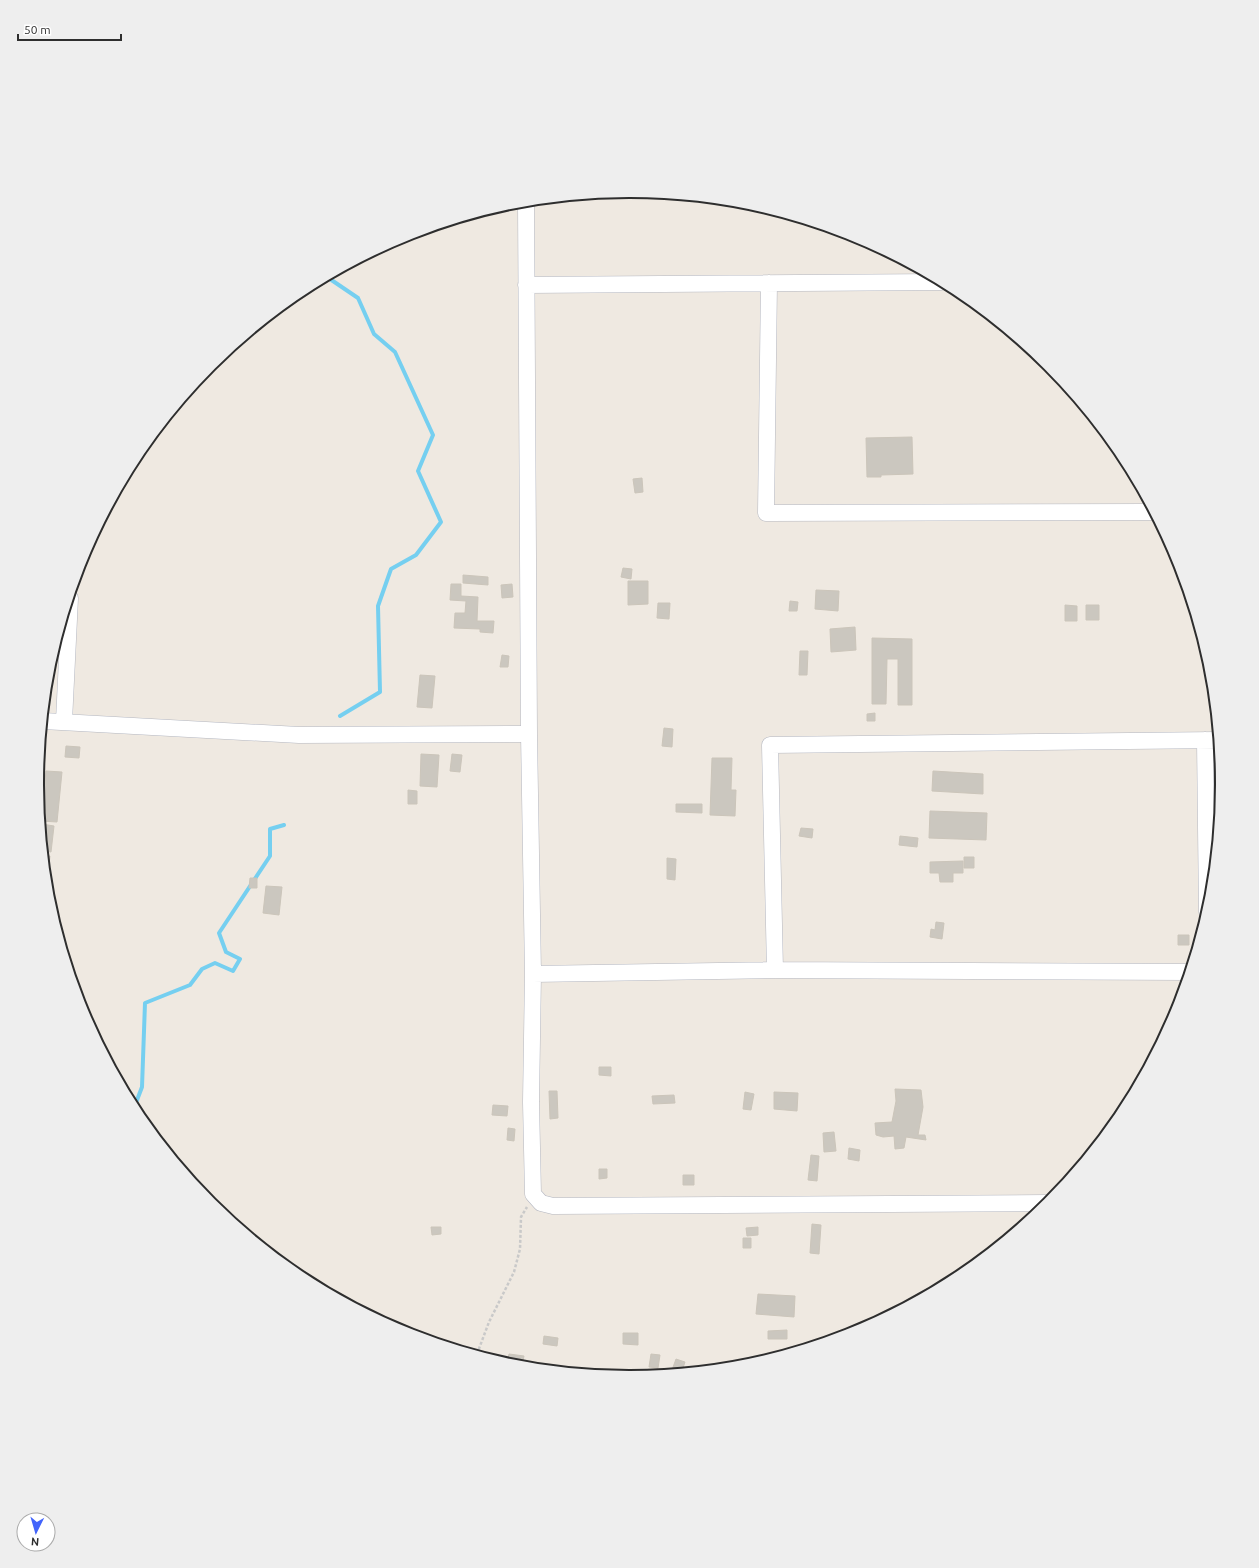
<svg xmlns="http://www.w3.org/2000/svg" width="1259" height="1568" font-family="Ubuntu,sans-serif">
	<rect width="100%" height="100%" fill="#efe9e1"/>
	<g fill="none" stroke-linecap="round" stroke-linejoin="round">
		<path stroke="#75cff0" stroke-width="4" d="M327,277L358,298L374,334L395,352L433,435L418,471L441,522L416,555L391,569L378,606L380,692L340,716
			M134,1108L142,1087L145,1003L190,985L202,969L215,963L233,971L240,959L226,952L219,933L270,856V829L284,825"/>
	</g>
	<path fill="#cbc7bf" stroke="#cbc5ba" d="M912,437L913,474L881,475V477H867L866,438Z
		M642,478L643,492L635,493L633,479Z
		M623,568L632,569L631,579L621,577Z
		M463,575L488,577V585L463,583Z
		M628,581H648V604L628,605Z
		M451,584H461V596L478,597L477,621H494L493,633L480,632V629L454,628L455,613H465L466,601L450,600Z
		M512,584L513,597L502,598L501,585Z
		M816,590L839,591L838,611L815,609Z
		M790,601L798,602L797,611H789Z
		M658,603H670L669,619L657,618Z
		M1065,605L1077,606V621H1065Z
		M1086,605H1099V620H1086Z
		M855,627L856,650L831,652L830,629Z
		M872,638L912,639V705H898V659H887L886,704H872Z
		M800,651H808L807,675H799Z
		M502,655L509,656L508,667H500Z
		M420,675L435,676L432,708L417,707Z
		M875,713V721H867V714Z
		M664,728L673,729L672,747L662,746Z
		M66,746L80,747L79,758L65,757Z
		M421,754L439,755L437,787L420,786Z
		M452,754L462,755L460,772L450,771Z
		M712,758H732L731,790H736L735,816L710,815Z
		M46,771L62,772L57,822L41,821Z
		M933,771L983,774V794L932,791Z
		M408,790L417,791V804H408Z
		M676,804H702V813L676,812Z
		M930,811L987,813L986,840L929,838Z
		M42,824L54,826L51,852L44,851Z
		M801,828L813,829L812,838L799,836Z
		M900,836L918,838L917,847L899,845Z
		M44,856H50L47,882Z
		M964,857H974V868H964Z
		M667,858L676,859L675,880L667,879Z
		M963,861V873H953V882H940L939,873H930V862Z
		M250,878H257V888H249Z
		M266,886L282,887L279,915L263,913Z
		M936,922L944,923L942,939L930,937L931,929L935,930Z
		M1178,935H1189V945H1178Z
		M599,1067H611V1076L599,1075Z
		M895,1089L921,1090L923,1107L918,1135H925L926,1140L906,1137L904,1148L895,1149L894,1136L883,1137L876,1135L875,1123L892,1122L896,1101Z
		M549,1091H557L558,1118L550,1119Z
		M745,1092L754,1094L751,1110L743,1109Z
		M774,1092L798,1093L797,1111L774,1109Z
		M674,1095L675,1103L653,1104L652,1096Z
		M493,1105L508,1106L507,1116L492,1115Z
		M508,1128L515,1129L514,1141L507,1140Z
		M834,1132L836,1151L824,1152L823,1133Z
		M849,1148L860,1150L859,1161L848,1159Z
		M811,1155L819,1156L817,1181L808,1180Z
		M599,1169H607V1178L599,1179Z
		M683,1175H694V1185H683Z
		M812,1224L821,1225L819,1254L810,1253Z
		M431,1227H441V1234L432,1235Z
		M758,1227V1235L747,1236L746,1228Z
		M743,1238H751V1248H743Z
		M758,1294L795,1296L794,1317L756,1314Z
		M787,1330V1339H768V1331Z
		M623,1333H638V1345L623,1344Z
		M544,1336L558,1338L557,1346L543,1344Z
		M509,1354L524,1356L522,1366L507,1363Z
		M651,1354L660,1355L658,1368L649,1367Z
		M676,1359L685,1362L682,1371L672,1370Z
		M558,1367L570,1369L569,1371L558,1369Z"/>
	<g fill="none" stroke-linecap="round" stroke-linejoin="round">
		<g stroke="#b4b7c1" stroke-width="17">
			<path id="minor" d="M526,202L529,734L533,974
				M769,283L766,513L1153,512
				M526,285L941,282
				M43,721L299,735L529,734
				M64,721L70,598
				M1205,740L1207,912
				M775,970L770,745L1218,740
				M1048,1203L553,1206L541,1203L533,1194L531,1102L533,974L775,970L1189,972"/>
		</g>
		<path stroke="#c9c9c9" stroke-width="2.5" stroke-dasharray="3 2" stroke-linecap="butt" d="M477,1354L489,1322L514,1272L520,1249L521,1217L527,1207"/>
		<use href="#minor" stroke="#fff" stroke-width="16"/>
	</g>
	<path d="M0 0H1259V1568H0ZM629 198H630A585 585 0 0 1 1215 783V785A585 585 0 0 1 630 1370H629A585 585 0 0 1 44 785V783A585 585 0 0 1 629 198Z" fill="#eee" fill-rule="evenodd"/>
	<path fill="none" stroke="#2e2e2e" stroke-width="2" d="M629 198H630A585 585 0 0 1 1215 783V785A585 585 0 0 1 630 1370H629A585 585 0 0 1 44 785V783A585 585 0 0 1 629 198Z"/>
	<g transform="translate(36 1532) rotate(185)"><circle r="19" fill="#ffffff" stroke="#ababab"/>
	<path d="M0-3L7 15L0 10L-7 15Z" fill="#4264fb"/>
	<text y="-6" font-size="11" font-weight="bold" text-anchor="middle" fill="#2e2e2e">N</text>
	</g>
	<path d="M18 34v6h103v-6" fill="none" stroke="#2e2e2e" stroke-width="2"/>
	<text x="24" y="34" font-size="12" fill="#2e2e2e" stroke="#ffffff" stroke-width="3" paint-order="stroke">50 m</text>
</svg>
